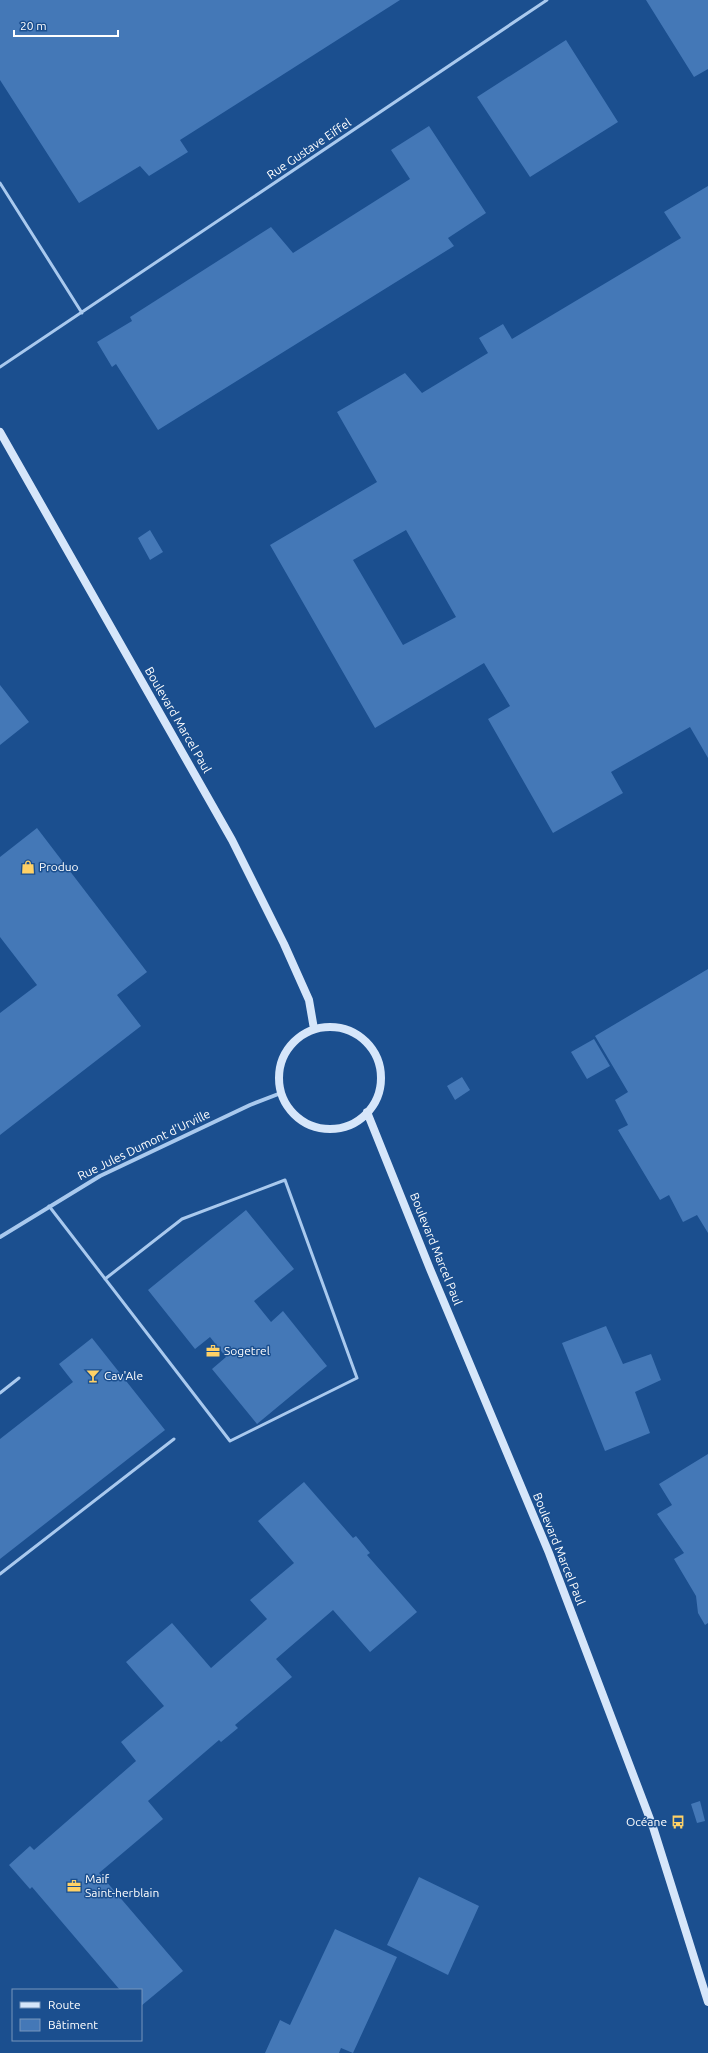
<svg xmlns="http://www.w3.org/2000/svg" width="708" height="2053" font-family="Ubuntu,sans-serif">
	<rect width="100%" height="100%" fill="#1b4f8f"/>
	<path fill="#4478b7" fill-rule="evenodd" d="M0,0H400L180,140L188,152L149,176L140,166L79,203L0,80Z
		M646,0H708V69L694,77Z
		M566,40L618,122L530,177L477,97Z
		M429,126L486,213L448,238L454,246L158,430L116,364L112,367L97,342L132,321L130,317L271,227L293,253L410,179L391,150Z
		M708,186V758L690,727L611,772L623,793L553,833L488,719L510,706L484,663L375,728L270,545L377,482L337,412L405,373L422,393L488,353L479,338L503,324L512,339L681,238L664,212ZM406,530L456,617L403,645L353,560Z
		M150,530L163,552L150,560L138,538Z
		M0,685L29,722L0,745Z
		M37,828L147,972L117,995L141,1026L0,1135V1013L37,985L0,937V857Z
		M708,969V1233L697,1215L683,1222L669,1195L660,1200L618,1130L628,1125L615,1100L628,1092L595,1036Z
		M594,1039L610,1066L587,1079L571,1052Z
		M462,1077L470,1090L455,1100L447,1086Z
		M246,1210L294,1269L254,1301L271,1322L283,1311L327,1366L257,1424L212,1369L226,1357L210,1337L195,1349L148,1290Z
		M606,1326L623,1364L651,1354L661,1380L635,1392L650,1433L605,1451L562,1343Z
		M92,1338L165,1430L0,1559V1439L73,1382L59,1364Z
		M708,1454V1623L705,1625L698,1613L696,1596L674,1559L684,1553L657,1514L672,1505L659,1484Z
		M304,1482L353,1538L356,1536L370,1553L367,1555L417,1612L370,1652L333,1610L276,1659L292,1677L235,1725L238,1728L221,1742L219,1740L148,1801L163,1819L99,1873L183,1971L141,2006V1990H120L32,1887L30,1889L9,1865L30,1846L34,1850L136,1761L121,1742L164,1706L126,1662L172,1623L211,1668L267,1619L250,1600L294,1563L258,1521Z
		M700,1801L705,1821L697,1823L691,1804Z
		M419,1877L479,1906L448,1975L387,1945Z
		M335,1929L397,1957L353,2053L341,2048L339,2053H265L280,2020L290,2025Z"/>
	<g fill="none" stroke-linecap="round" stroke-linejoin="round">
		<path stroke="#a9c9ee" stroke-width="3" d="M0,183L82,313
			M0,367L547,0
			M49,1206L230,1441L357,1378L285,1180L182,1219L105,1279
			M0,1393L19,1378
			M0,1574L174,1439"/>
		<path stroke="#a9c9ee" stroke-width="4" d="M0,1237L100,1176L250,1105L281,1093"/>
		<path stroke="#d6e6fa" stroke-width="8" d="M0,432L232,840L284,944L309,1000L314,1029
			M279 1078a51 51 0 1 1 102 0a51 51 0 1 1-102 0Z
			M367,1112L430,1269L549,1553L653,1827L708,2002"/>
	</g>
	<defs>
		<g id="shop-bare" transform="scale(1.08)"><path d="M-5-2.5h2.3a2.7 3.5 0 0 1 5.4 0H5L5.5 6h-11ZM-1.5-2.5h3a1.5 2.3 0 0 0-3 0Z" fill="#ffd166" stroke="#1b4f8f" stroke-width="2.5" paint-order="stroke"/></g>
		<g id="office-bare" transform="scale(1.08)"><path d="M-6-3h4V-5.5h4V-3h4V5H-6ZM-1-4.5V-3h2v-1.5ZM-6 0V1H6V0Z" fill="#ffd166" stroke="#1b4f8f" stroke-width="2.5" paint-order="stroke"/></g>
		<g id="bar-bare" transform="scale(1.08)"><path d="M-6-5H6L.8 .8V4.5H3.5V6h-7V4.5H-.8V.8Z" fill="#ffd166" stroke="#1b4f8f" stroke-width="2.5" paint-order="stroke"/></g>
		<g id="bus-bare" transform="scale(1.08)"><path d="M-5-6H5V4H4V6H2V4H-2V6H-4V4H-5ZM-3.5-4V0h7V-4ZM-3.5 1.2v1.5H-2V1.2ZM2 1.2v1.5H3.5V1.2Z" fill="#ffd166" stroke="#1b4f8f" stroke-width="2.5" paint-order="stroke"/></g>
	</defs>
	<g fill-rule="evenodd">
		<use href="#shop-bare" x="28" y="867"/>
		<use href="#office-bare" x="213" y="1351"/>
		<use href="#bar-bare" x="93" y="1376"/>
		<use href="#bus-bare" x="678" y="1822"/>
		<use href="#office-bare" x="74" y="1886"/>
	</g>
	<g text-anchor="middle" stroke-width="3" stroke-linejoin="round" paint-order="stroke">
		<g font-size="12" fill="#fff" stroke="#1b4f8f">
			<text transform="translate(309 149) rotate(-34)" y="4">Rue Gustave Eiffel</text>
			<text transform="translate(178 720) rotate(60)" y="4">Boulevard Marcel Paul</text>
			<text transform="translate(144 1145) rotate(-26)" y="4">Rue Jules Dumont d'Urville</text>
			<text transform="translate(436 1249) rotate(68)" y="4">Boulevard Marcel Paul</text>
			<text transform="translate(559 1549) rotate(68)" y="4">Boulevard Marcel Paul</text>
		</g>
		<g font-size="12" fill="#fff" stroke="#1b4f8f" text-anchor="start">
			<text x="39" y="871">Produo</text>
			<text x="224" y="1355">Sogetrel</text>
			<text x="104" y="1380">Cav'Ale</text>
			<text x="667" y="1826" text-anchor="end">Océane</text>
			<text x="85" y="1883">Maif<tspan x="85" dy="14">Saint-herblain</tspan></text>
		</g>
	</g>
	<rect x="12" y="1989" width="130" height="52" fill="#1b4f8f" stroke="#7695bc"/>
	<rect x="20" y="2002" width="20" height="6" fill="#d6e6fa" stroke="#7695bc"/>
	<text x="48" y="2009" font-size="12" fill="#ffffff">Route</text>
	<rect x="20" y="2019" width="20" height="12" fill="#4478b7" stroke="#7695bc"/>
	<text x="48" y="2029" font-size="12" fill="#ffffff">Bâtiment</text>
	<path d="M14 30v6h104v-6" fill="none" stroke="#ffffff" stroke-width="2"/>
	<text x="20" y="30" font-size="12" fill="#ffffff" stroke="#1b4f8f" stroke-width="3" paint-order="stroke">20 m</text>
</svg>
